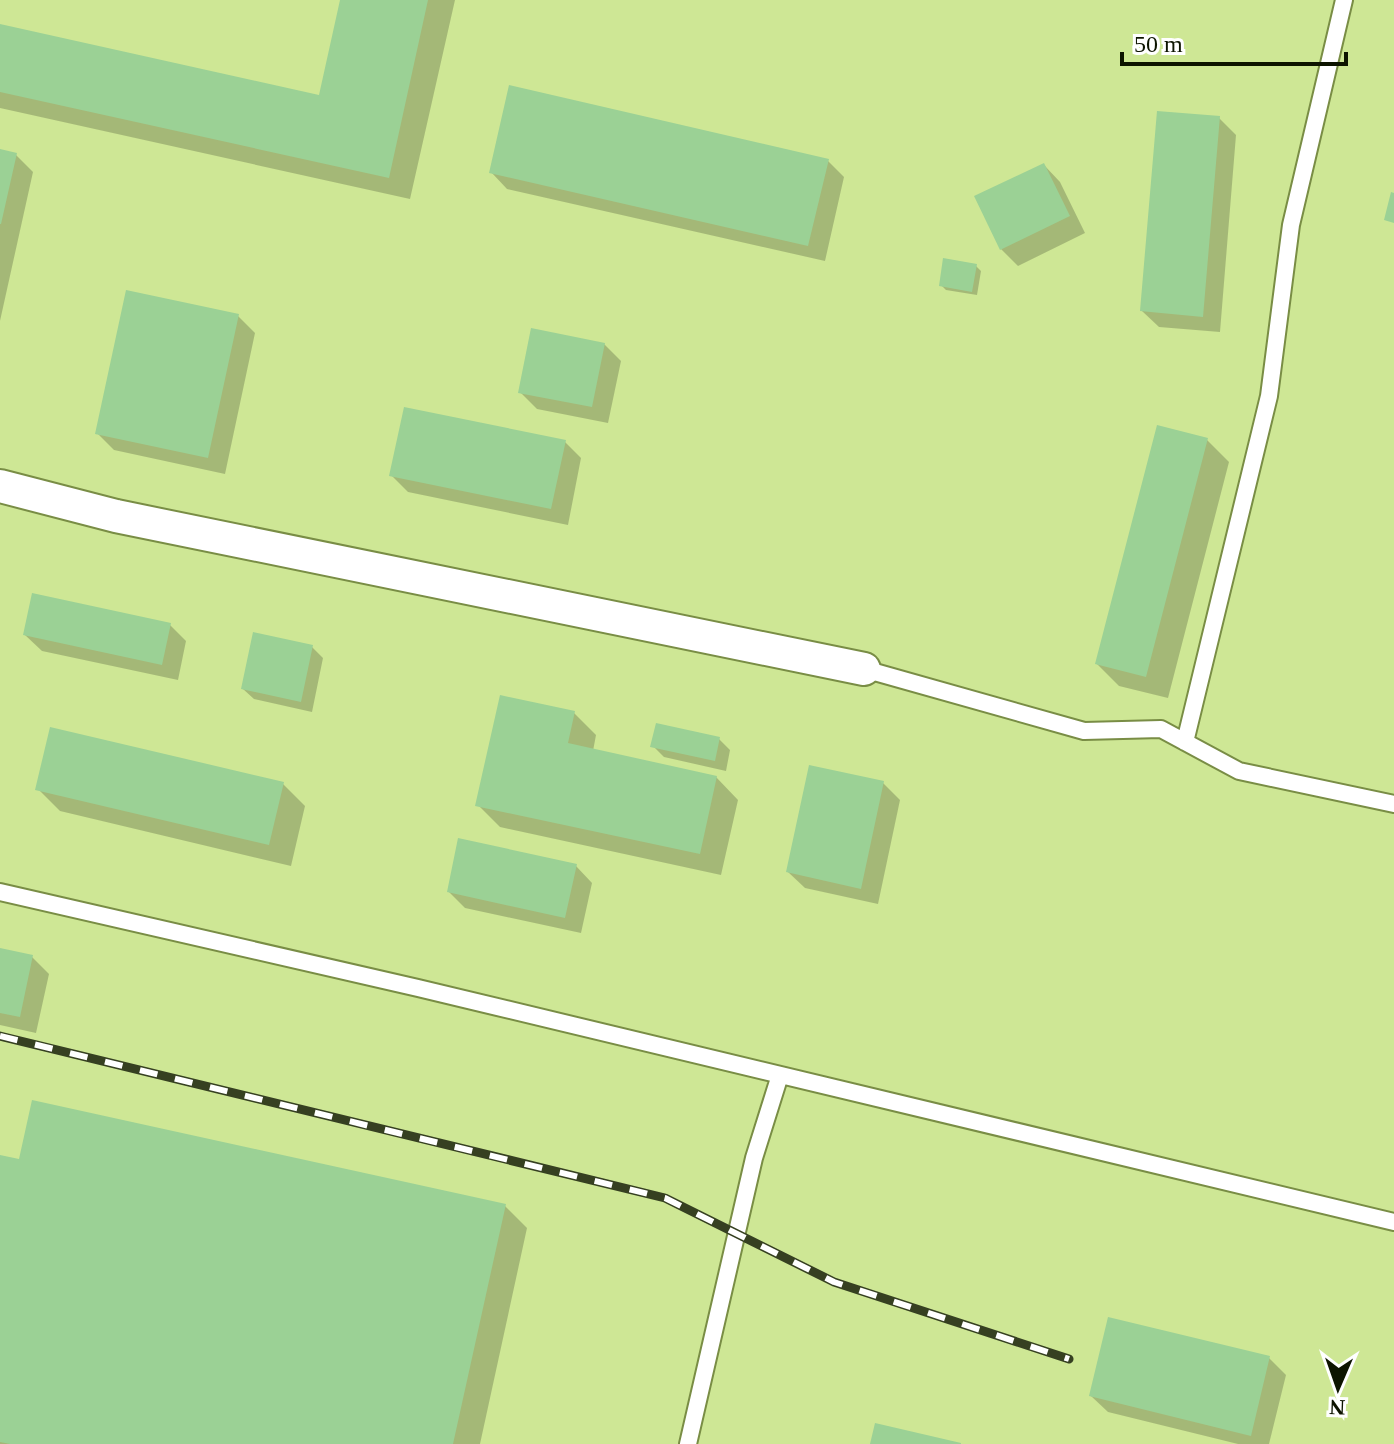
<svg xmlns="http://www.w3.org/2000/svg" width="1394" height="1444" font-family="'Times New Roman',serif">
	<rect width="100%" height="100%" fill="#daf1a6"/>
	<path fill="#cee795" d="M0,0H1394V1444H0Z"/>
	<path fill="#0003" d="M342,0H455L410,199L0,108V26L321,98Z
		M1219,118L1236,135L1220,332L1159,327L1142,311Z
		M0,151L16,155L33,172L0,321Z
		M828,161L844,177L825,261L507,189L491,172Z
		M1044,165L1060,182L1085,233L1018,266L1001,249Z
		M976,266L981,271L977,295L946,290L941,285Z
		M238,316L255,333L225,474L114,450L98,434Z
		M604,344L621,361L608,423L537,409L520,392Z
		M1207,440L1229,462L1168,698L1119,686L1097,664Z
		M565,442L581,458L568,525L408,492L391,475Z
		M170,625L186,641L178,680L42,651L25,635Z
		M312,647L323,658L312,712L254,699L243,689Z
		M574,713L596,735L593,751L716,777L738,800L721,875L500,827L478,805Z
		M719,739L730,750L726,771L664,757L653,746Z
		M883,783L900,800L878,904L805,888L788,872Z
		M283,784L305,806L291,866L60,811L38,789Z
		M576,866L592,883L581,933L465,908L449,892Z
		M0,950L32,957L49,974L36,1033L0,1025Z
		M0,1157L20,1162L505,1206L527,1228L480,1444H0Z
		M1269,1358L1286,1375L1269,1444H1238L1108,1412L1091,1396Z"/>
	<path fill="#9bd195" d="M340,0H428L389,178L0,92V24L319,95Z
		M509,85L829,159L808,246L489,173Z
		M1157,111L1220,116L1203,317L1140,311Z
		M0,149L17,153L1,224H0Z
		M1044,163L1070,216L1000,250L974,196Z
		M1391,192L1394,193V223L1384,220Z
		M943,258L977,264L972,292L939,286Z
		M126,290L239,314L208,458L95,434Z
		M531,328L605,343L592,407L518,393Z
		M404,407L566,440L551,509L389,476Z
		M1157,425L1208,438L1146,677L1095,664Z
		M32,593L171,623L162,665L23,635Z
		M253,632L313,645L301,702L241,689Z
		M500,695L575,711L568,743L717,776L700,854L475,806Z
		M656,723L720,737L715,761L650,747Z
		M50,727L284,782L269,845L35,790Z
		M809,765L884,781L861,889L786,872Z
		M458,838L577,864L565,918L447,892Z
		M0,948L33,955L20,1017L0,1013Z
		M32,1100L506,1204L453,1444H10L0,1442V1155L19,1159Z
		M1108,1317L1270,1356L1251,1436L1089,1396Z
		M875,1423L961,1443V1444H870Z"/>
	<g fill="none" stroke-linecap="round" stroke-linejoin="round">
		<g stroke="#798d45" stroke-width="20">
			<path id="service" d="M864,669L1084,731L1161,729L1239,771L1394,804
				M1185,742L1269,396L1291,225L1344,0
				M0,892L418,988L1394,1222
				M688,1444L754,1158L780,1075"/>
		</g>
		<g stroke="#798d45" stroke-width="36">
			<path id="minor" d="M0,486L116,516L864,669"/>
		</g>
		<use href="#service" stroke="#fff" stroke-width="16"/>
		<use href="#minor" stroke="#fff" stroke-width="32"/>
		<g stroke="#364021" stroke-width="9">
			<path id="rail" d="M0,1036L665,1198L834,1282L1069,1359"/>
		</g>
		<use href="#rail" stroke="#fff" stroke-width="6" stroke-dasharray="18" stroke-linecap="butt"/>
	</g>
	<g transform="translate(1338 1388) rotate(182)" stroke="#ffffff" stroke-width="6" paint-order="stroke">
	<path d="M0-6L14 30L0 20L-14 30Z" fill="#0d1400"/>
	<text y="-12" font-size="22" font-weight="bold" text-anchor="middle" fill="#0d1400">N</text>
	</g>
	<path d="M1122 52v12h224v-12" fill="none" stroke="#0d1400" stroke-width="4"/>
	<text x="1134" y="52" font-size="24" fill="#0d1400" stroke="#ffffff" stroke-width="6" paint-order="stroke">50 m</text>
</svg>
